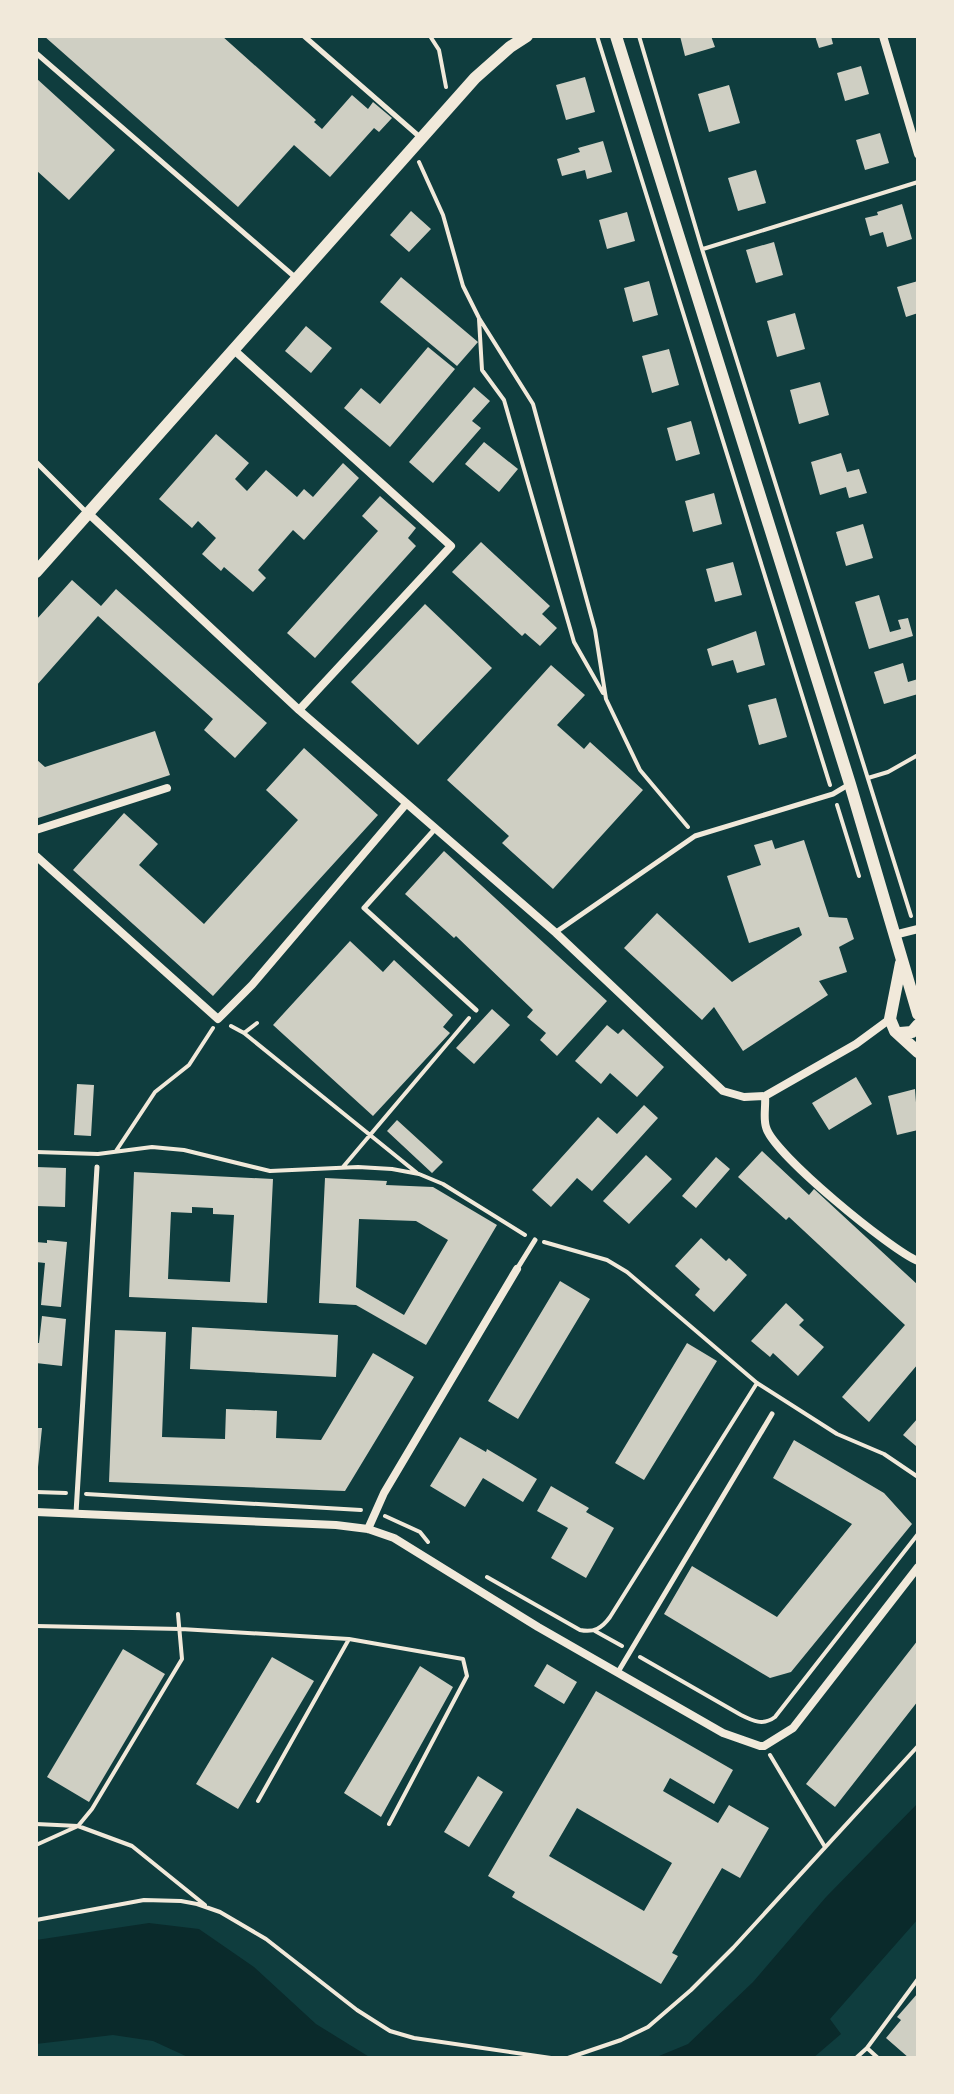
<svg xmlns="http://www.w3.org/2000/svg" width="954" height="2094" font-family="'Source Sans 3',sans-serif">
	<rect width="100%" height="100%" fill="#0f3d3e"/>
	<path fill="#0a2a2b" d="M918,1803V1919L830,2019L841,2034L813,2058H654L688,2044L753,1982L826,1897Z
		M149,1923L199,1929L254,1967L316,2024L371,2058H190L153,2041L113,2035L36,2044V1940Z"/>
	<path fill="#cfcfc3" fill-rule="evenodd" d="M44,36H222L316,120L314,122L322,129L352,95L368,109L373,102L392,118L379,132L374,128L330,177L294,145L238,207Z
		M680,36H711L715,47L685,56Z
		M815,36H831L833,44L819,48Z
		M861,66L869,94L845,101L837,73Z
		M585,77L595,112L566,120L556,85Z
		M36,78L115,150L69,200L36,170Z
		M729,85L740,123L709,132L698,94Z
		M880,133L889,163L865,170L856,140Z
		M603,141L612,172L587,179L585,170L562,176L557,159L580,152L578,148Z
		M756,170L766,203L738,211L728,178Z
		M902,204L912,239L887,247L883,232L870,236L865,218L878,215L877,212Z
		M411,211L431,229L409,252L390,235Z
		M627,212L635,241L607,249L599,220Z
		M774,242L783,275L756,283L746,250Z
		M401,277L478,342L457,366L380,302Z
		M649,281L658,315L633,322L624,288Z
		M918,281V313L906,317L897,287Z
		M795,313L805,349L777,357L767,321Z
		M306,326L332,348L311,373L285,351Z
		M428,347L455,369L390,447L344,408L361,388L380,404Z
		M669,349L679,385L652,393L642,356Z
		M820,382L829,415L799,424L790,390Z
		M474,387L490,401L472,421L481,428L433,483L409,462Z
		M691,421L700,454L676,461L667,428Z
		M216,434L249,463L235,479L247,491L266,470L297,497L304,489L313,497L343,463L359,478L304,540L293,530L258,570L266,578L253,592L224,567L221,571L202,554L216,538L198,521L192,528L159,499Z
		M484,442L518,469L499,492L465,464Z
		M841,453L847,472L859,469L867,493L849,498L846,487L820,495L811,462Z
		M714,493L722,524L693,532L685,501Z
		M380,496L416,528L408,538L416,546L315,658L287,633L378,531L362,516Z
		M863,524L873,558L846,566L836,532Z
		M481,542L550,606L542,614L557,628L540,646L525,633L522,636L452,572Z
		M733,562L742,595L715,602L706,569Z
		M72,580L101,606L116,589L267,723L235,758L204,730L213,719L98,616L36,686V620Z
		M879,595L890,632L901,629L898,620L908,618L913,636L869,649L855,602Z
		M425,604L492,668L418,745L351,682Z
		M756,631L765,665L737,673L733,660L712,666L707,649Z
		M903,663L908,682L918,679V694L884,704L874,672Z
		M551,665L585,695L557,725L584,749L590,742L643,790L553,889L502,843L509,836L447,780Z
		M776,698L787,737L759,745L748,705Z
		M155,731L170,775L38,818L36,816V759L45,767Z
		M304,748L378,815L213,996L73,870L124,813L158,844L139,865L204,924L298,820L266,790Z
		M772,840L775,849L804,840L829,917L847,918L854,939L839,947L847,972L819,981L828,995L743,1051L714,1007L702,1020L624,948L657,913L732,982L802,935L799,927L749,943L727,876L761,865L754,845Z
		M444,851L607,1001L557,1056L540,1040L546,1033L527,1017L533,1010L456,936L454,938L405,894Z
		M350,941L383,972L394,960L453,1015L443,1027L450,1033L373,1116L273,1025Z
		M492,1009L510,1025L474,1064L456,1048Z
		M607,1025L618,1034L623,1029L664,1067L637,1097L610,1073L601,1084L575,1061Z
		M856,1077L872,1104L829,1130L812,1103Z
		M77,1084L94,1085L91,1136L74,1135Z
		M915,1089L918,1130L897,1135L888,1096Z
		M644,1105L658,1118L592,1191L577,1178L551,1207L532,1190L598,1117L617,1134Z
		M397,1120L443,1162L432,1173L387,1131Z
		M762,1151L809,1195L814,1189L918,1285V1364L869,1422L842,1397L905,1325L789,1217L786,1220L738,1177Z
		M646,1155L672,1179L629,1224L603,1201Z
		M716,1157L730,1169L696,1208L682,1196Z
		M36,1167L66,1168L65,1207L36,1206Z
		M134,1172L273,1179L267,1303L129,1297ZM192,1207L213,1208V1214L234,1215L230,1282L168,1279L171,1212L192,1213Z
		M325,1178L387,1181L386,1185L433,1187L497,1225L426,1345L356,1305L319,1303ZM359,1219L416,1221L448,1240L404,1315L356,1287Z
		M701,1238L726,1261L729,1258L747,1275L714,1312L695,1295L700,1289L675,1266Z
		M47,1240L67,1242L61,1307L41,1305L45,1263L36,1262V1242L47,1243Z
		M560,1281L590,1299L518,1419L488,1401Z
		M786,1303L804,1320L799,1325L824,1347L798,1376L773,1353L770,1357L751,1341Z
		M42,1316L66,1319L62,1366L36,1363V1343H39Z
		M192,1327L338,1335L336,1377L190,1369Z
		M115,1330L166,1332L162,1437L225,1439L226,1409L277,1411L276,1438L321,1440L373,1353L414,1377L345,1491L109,1482Z
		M687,1343L717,1361L644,1480L615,1463Z
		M918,1418V1444L916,1446L903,1435Z
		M36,1428H42L38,1467H36Z
		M460,1437L486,1452L487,1449L537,1479L523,1502L483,1478L465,1507L430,1486Z
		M794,1440L884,1493L912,1524L791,1672L770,1678L664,1614L692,1566L777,1617L852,1524L773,1478Z
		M551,1486L589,1508L586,1512L614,1528L586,1578L551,1558L568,1528L537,1511Z
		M918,1640V1701L835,1807L806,1784Z
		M123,1649L165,1674L89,1802L47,1777Z
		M272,1657L314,1681L238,1809L196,1784Z
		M547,1664L577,1682L564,1704L534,1686Z
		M420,1666L453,1687L381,1817L344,1793Z
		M596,1691L733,1770L714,1804L670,1778L663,1791L718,1823L729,1805L769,1828L740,1878L722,1868L672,1953L678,1956L661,1984L512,1897L515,1892L488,1876ZM577,1808L672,1863L644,1911L549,1856Z
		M478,1776L503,1792L469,1847L444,1832Z
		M918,1993V2058H909L886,2038L901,2020L897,2017Z"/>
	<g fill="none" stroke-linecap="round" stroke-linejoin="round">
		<path stroke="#f1e9da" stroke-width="4" d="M430,36L439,50L446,87
			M597,36L830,785
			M639,36L702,249L911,916
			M419,162L443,215L463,286L479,318L533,404L595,630L606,699L640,770L688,827
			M703,249L918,182
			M479,319L482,370L504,400L574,642L603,693
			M868,778L888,772L918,755
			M837,805L859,876
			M231,1026L244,1033L257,1023
			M244,1033L417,1173
			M116,1151L155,1092L189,1065L213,1028
			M36,1152L98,1154L152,1147L184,1150L270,1171L358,1167L392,1169L419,1174L443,1184L525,1235
			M343,1167L469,1018
			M544,1242L607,1260L627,1272L757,1383L837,1434L884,1454L918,1477
			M36,1492L66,1493
			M86,1494L361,1510
			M385,1516L420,1532L428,1542
			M487,1577L580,1630C594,1633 602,1628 610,1617L757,1383
			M36,1626L181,1629L349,1639L258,1801
			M595,1631L622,1646
			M349,1639L463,1659L467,1676L389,1824
			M640,1657L741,1715C753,1721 763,1726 775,1717L918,1534
			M770,1755L825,1847
			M36,1824L78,1826L132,1846L205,1905
			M36,1845L78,1826L92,1809L182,1659L178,1614
			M36,1920L144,1900L181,1901L197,1904L220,1912L266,1939L357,2010L390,2031L414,2038L551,2058
			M867,2048L878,2058
			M568,2058L621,2040L648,2027L691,1990L733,1948L918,1746
			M856,2058L867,2048L918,1979"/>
		<path stroke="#f1e9da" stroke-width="5" d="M304,36L421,138
			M36,53L296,278
			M36,462L87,513
			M435,829L364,908L476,1010
			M556,932L695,836L833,794L848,785
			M517,1269L535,1240
			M76,1513L97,1167
			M618,1672L772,1414"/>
		<path stroke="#f1e9da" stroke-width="8" d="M883,36L918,154
			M234,350L451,546L299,710
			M88,513L299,710L556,933L723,1091L744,1097L765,1096L856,1044L890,1019
			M36,830L167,788
			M36,856L218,1019L252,985L406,804
			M894,935L918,929
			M765,1096C766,1106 763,1118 766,1127C772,1153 892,1251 918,1261
			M36,1512L336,1525L368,1529L394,1538L538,1627L723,1733L760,1746H764L793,1728L918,1567
			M368,1529L384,1493L517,1269"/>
		<path stroke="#f1e9da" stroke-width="12" d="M616,36L850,784L918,1014
			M36,572L475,78L510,47L527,36
			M901,963L890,1019L895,1031L918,1052
			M900,1033L912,1032L918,1025"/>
	</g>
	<rect width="954" height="2094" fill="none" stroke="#f1e9da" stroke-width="76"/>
</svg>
